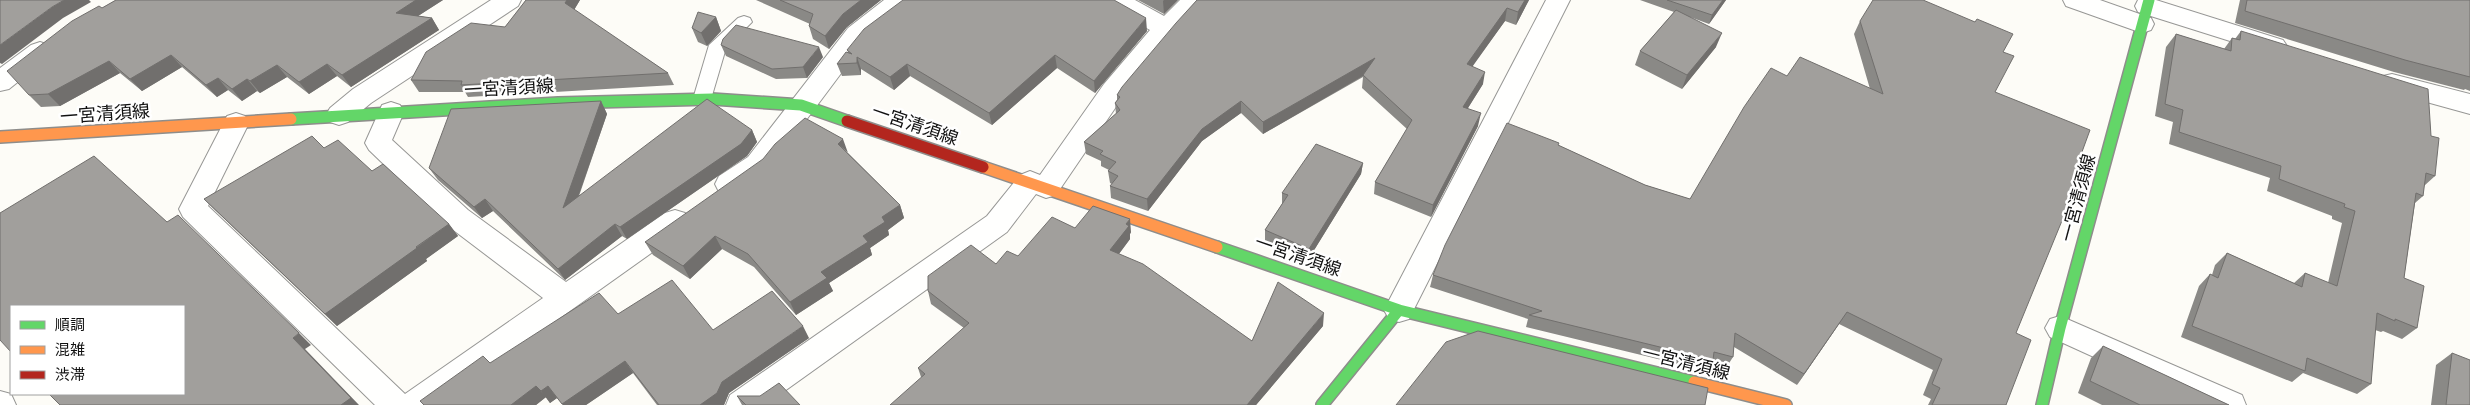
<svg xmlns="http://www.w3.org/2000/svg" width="2470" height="405" font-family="Lora,'Noto Sans JP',serif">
	<rect width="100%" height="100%" fill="#fdfcf7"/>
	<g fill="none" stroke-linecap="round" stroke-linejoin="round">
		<g stroke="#979795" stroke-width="2">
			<path id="lane" d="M744,16L750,18L752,22L726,48L711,99L708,104L702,106L696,104L693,99L709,45L738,18Z"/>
		</g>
		<g stroke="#979795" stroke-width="2">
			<path id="street" d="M491,0H521L518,6L371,103L348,122L339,125L330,122L326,115L330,108L353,89Z
				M884,0H912L909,6L866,40L768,171L739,192L729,195L719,192L715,184L719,176L748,157L848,28Z
				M1104,0H1135L1164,16L1180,0H1207L1175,34L1122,98L1056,195L1046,198L1036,194L1007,232L765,405H726L730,395L987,216L1020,175L1030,171L1040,175L1104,84L1150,30L1107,6Z
				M1546,0H1570L1409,319L1399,322L1389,319L1384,310Z
				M2063,0H2100L2151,18L2154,24L2151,30L2142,33L2066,6Z
				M2138,0H2156L2283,40L2287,46L2283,52L2274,55L2265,52L2138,12L2135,6Z
				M40,42L49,45L53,51L49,57L9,89L0,91V68L31,45Z
				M2392,74L2470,94V114L2383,90L2379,83L2383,76Z
				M391,102L400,105L404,112L392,140L468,210L566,282L665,213L675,210L685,213L689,221L685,229L438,405H375L183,217L179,209L227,116L236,113L245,116L249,123L208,206L405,394L543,298L448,226L369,150L365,143L382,105Z
				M2060,316L2242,395L2246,405H2199L2050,337L2045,328L2050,319Z
				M0,391L11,394L16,405H0Z"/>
		</g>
		<g stroke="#8e8d8b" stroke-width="14">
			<path id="fast" d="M291,119L558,103L712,99L801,105L847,121
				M1217,247L1399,310L1694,382
				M1322,405L1399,310
				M2042,405L2060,328L2149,0"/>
		</g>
		<g stroke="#8e8d8b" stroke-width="14">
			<path id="slow" d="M0,137L291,119
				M983,167L1217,247
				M1694,382L1786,405"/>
		</g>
		<g stroke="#8e8d8b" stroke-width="14">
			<path id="jam" d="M847,121L983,167"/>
		</g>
		<use href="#lane" fill="#fffffe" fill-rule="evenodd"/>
		<use href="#street" fill="#fffffe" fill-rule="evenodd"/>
		<use href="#fast" stroke="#63d668" stroke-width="11"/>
		<use href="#slow" stroke="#ff974d" stroke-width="11"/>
		<use href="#jam" stroke="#b3261e" stroke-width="11"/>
	</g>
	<path fill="#8a8986" d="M116,0H443L418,16L432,18L439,30L351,87L337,76L309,94L287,77L260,93L257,91L242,101L228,90L217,97L182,67L142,91L120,73L60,106L41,107L29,95L102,8Z
		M526,0H580L574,10L668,73L674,85L468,97L465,92H419L411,80L505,27Z
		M756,0H881L847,27L829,49L813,39L809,26L810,24Z
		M1138,0H1178L1164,14Z
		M1197,0H1529L1516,25L1505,21L1472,66L1483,84L1468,108L1478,126L1431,217L1374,194L1375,182L1407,129L1362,88L1363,77L1263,134L1241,113L1202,141L1148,211L1111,198L1110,186L1112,184L1110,183L1108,171L1109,170L1101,166V161L1086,154L1084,142L1116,114L1115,103L1117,100V95Z
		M1640,0H1726L1709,24L1690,17L1716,47L1682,89L1635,65L1640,51L1674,12Z
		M2240,0H2470V91L2465,89L2464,90L2394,72L2235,23Z
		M716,17L721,31L707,46L698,42L692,28Z
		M1860,21L2003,52L1995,92L2016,333L2006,405H1928L1931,399L1923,395L1933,370L1839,324L1797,385L1734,347L1733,357L1726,368L1710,364L1707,371L1526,327L1528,319L1430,287L1433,275L1558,145L1645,185L1690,199L1787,76L1870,89L1854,34Z
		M1147,31L1095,93L1057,68L992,125L910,76L894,90L861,69V75L842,76L837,64L848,52L847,50Z
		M2241,31L2431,136L2435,176L2424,186L2423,196L2415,203L2404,278L2417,328L2402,339L2383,331L2381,332L2375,330L2371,384L2357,394L2303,373L2292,382L2181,337L2199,286L2210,274L2212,275L2215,265L2227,253L2294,283L2305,273L2328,283L2342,223L2332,219V216L2267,191L2270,178L2169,144L2173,122L2155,116L2166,47L2176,34L2224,49L2232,38L2235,39Z
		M721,45L823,57L807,78L776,79L726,56Z
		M601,101L607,114L579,196L752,130L757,142L747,156L627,239L622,236L565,280L493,211L482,218L438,180L429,168Z
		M324,148L372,171L449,224L458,236L426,259L427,261L337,326L216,211L204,199Z
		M848,153L900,205L904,218L888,230L889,235L870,248L872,255L829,283L833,291L796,315L754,267L722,249L690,279L653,255L645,242Z
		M1363,163L1361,174L1308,260L1265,241V230L1282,204V193Z
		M1075,228L1131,232L1130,234V239L1119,254L1252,341L1323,326L1256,405L921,377L918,368L964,328L931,304L928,291L996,264L1018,256Z
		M618,314L713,330L809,338L729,393L724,405H657L633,373L586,405H563L557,398L550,403L546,397L536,405H424L490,363Z
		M2103,346L2229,405H2102L2078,393L2091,358Z
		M2452,353L2470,405H2431L2436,365Z
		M737,396L800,405H742Z"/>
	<path fill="#716f6d" d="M64,0H89L91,2L63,18L2,64L0,63V45L52,7Z
		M416,0H443L404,25L396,13Z
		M567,0H580L571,15L565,3Z
		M861,0H881L847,27L829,49L825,36L843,14Z
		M1164,0H1178L1164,14L1163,1Z
		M1525,0H1529L1516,25L1518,12Z
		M1723,0H1726L1709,24L1712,15Z
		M1507,8L1505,21L1465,77L1467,64Z
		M716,17L721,31L707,46L701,33Z
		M432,18L439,30L351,87L342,75Z
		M1146,18L1147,31L1095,93L1094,81Z
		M1722,33L1716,47L1682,89L1687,75Z
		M819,47L823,57L807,78L803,67Z
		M171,55L182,67L142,91L130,79Z
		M1055,55L1057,68L992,125L989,113Z
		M857,57L861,69V75L857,63Z
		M1375,58L1373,70L1263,134V122Z
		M109,61L120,73L60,106L48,94Z
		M327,64L337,76L309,94L299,82Z
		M907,64L910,76L894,90L890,77Z
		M277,65L287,77L260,93L250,81Z
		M1485,72L1483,84L1461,119L1463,107Z
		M218,78L228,90L217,97L206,85Z
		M247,79L257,91L242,101L232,89Z
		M601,101L607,114L570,220L563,208Z
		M1241,101V113L1202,141L1148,211L1147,199L1202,129Z
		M1481,113L1478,126L1431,217L1433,205Z
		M752,130L757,142L747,156L627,239L620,227Z
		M843,139L848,153L838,144Z
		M1363,163L1361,174L1308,260L1309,249Z
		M485,199L493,211L482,218L474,207Z
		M900,205L904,218L888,230L889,235L870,248L872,255L829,283L833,291L796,315L790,302L821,272L863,236L882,217Z
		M1130,219L1131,232L1130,234V239L1112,263L1110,250L1126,224Z
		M449,224L458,236L426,259L427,261L337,326L325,314Z
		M615,224L622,236L565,280L558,269Z
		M715,236L722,249L690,279L683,266Z
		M1847,312L1839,324L1797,385L1804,374Z
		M1324,313L1323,326L1256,405H1247Z
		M803,326L809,338L729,393L724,405H700L722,382Z
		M299,333L311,345L305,349L359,405H341L293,338Z
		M625,361L633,373L586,405H563L562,404Z
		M536,386L546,397L536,405H511Z
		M548,386L557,398L550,403L541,391Z"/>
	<path fill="#a19f9c" stroke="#716f6d" d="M0,0H64L52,7L0,45Z
		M116,0H416L396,13L432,18L342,75L327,64L299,82L277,65L250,81L247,79L232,89L218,78L206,85L171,55L130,79L109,61L48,94L29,95L7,71L72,21L99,6L102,8Z
		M526,0H567L565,3L668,73L461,85L462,81L411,80L426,52L471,23L505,27Z
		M780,0H861L843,14L825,36L809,26L813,14Z
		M903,0H1114L1146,18L1094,81L1055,55L989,113L907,64L890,77L857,57V63L837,64L846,52L852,54L847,50L864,29Z
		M1197,0H1525L1518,12L1507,8L1467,64L1485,72L1463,107L1481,113L1433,205L1375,182L1412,120L1363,75L1375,58L1263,122L1241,101L1202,129L1147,199L1110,186L1118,176L1108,171L1116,162L1100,154L1103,151L1084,142L1120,110L1115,103L1120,97L1117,95L1122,87L1176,23Z
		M1667,0H1723L1712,15Z
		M1873,0H1923L1975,22L1977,19L2013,34L2003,52L2014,56L1995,92L2090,130L2075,171L2078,172L2066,205L2068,206L2016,333L2031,340L2006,405H1932L1940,388L1932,384L1942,359L1847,312L1804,374L1735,333L1733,357L1714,352L1713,360L1529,315L1542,311L1433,275L1445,245L1507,123L1559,143L1558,145L1645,185L1690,199L1744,107L1771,68L1787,76L1800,57L1883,94L1860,21Z
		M2247,0H2470V77L2405,60L2245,11Z
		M1676,10L1722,33L1687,75L1640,51Z
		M698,12L716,17L701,33L692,28Z
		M736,25L819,47L803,67L772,69L721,45L723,39Z
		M2241,31L2428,89L2431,136L2439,138L2435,176L2426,173L2423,196L2416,193L2404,278L2424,286L2417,328L2395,319V321L2377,313L2371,384L2307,358L2305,371L2192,326L2210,274L2218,278L2227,253L2302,287L2305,273L2337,286L2355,211L2344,207L2345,204L2279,179L2281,166L2179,132L2183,110L2165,104L2176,34L2231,51L2232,38L2240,40Z
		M707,99L752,130L741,144L620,227L615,224L558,269L485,199L474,207L429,168L451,109L601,101L563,208Z
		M805,118L843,139L838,144L900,205L882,217L885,222L863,236L868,242L821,272L827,278L790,302L748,254L715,236L683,266L645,242L763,159L775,144Z
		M312,136L324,148L338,140L372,171L383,164L449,224L416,247L417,248L325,314L204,199Z
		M1316,144L1363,163L1309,249L1265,230L1288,195L1282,193Z
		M94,156L167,222L178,215L299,333L293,338L351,398L341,405H60L49,394H184V306H11V352L0,340V213Z
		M1093,206L1130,219L1126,224L1129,226L1110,250L1143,264L1252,341L1278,282L1324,313L1247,405H890L925,374L918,368L969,323L928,291V276L971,245L996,264L1007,251L1018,256L1052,217L1075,228Z
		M672,280L713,330L772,291L803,326L722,382L717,393L700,405H659L625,361L562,404L548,386L541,391L536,386L511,405H424L420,401L483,356L490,363L599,293L618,314Z
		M1478,331L1708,388L1705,405H1396L1446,342Z
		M2103,346L2229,405H2140L2090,381Z
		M2452,353L2470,360V405H2446Z
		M779,383L800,405H746L737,396H760Z"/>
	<g text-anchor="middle" stroke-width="5" stroke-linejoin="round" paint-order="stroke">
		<g font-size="18" fill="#111" stroke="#fff">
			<text transform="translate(509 88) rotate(-3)" y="6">一宮清須線</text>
			<text transform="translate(105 114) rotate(-4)" y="6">一宮清須線</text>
			<text transform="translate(915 125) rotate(19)" y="6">一宮清須線</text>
			<text transform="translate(2078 198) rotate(-75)" y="6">一宮清須線</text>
			<text transform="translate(1298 256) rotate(19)" y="6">一宮清須線</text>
			<text transform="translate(1686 363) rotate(14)" y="6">一宮清須線</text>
		</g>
	</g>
	<rect x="10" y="305" width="175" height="90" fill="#ffffff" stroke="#a0a0a0"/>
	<rect x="20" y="321" width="25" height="8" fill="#63d668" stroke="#a0a0a0"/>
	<text x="55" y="330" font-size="15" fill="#111111">順調</text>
	<rect x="20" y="346" width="25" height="8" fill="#ff974d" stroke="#a0a0a0"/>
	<text x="55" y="355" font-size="15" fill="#111111">混雑</text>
	<rect x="20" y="371" width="25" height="8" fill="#b3261e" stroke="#a0a0a0"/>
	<text x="55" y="380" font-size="15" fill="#111111">渋滞</text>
</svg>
